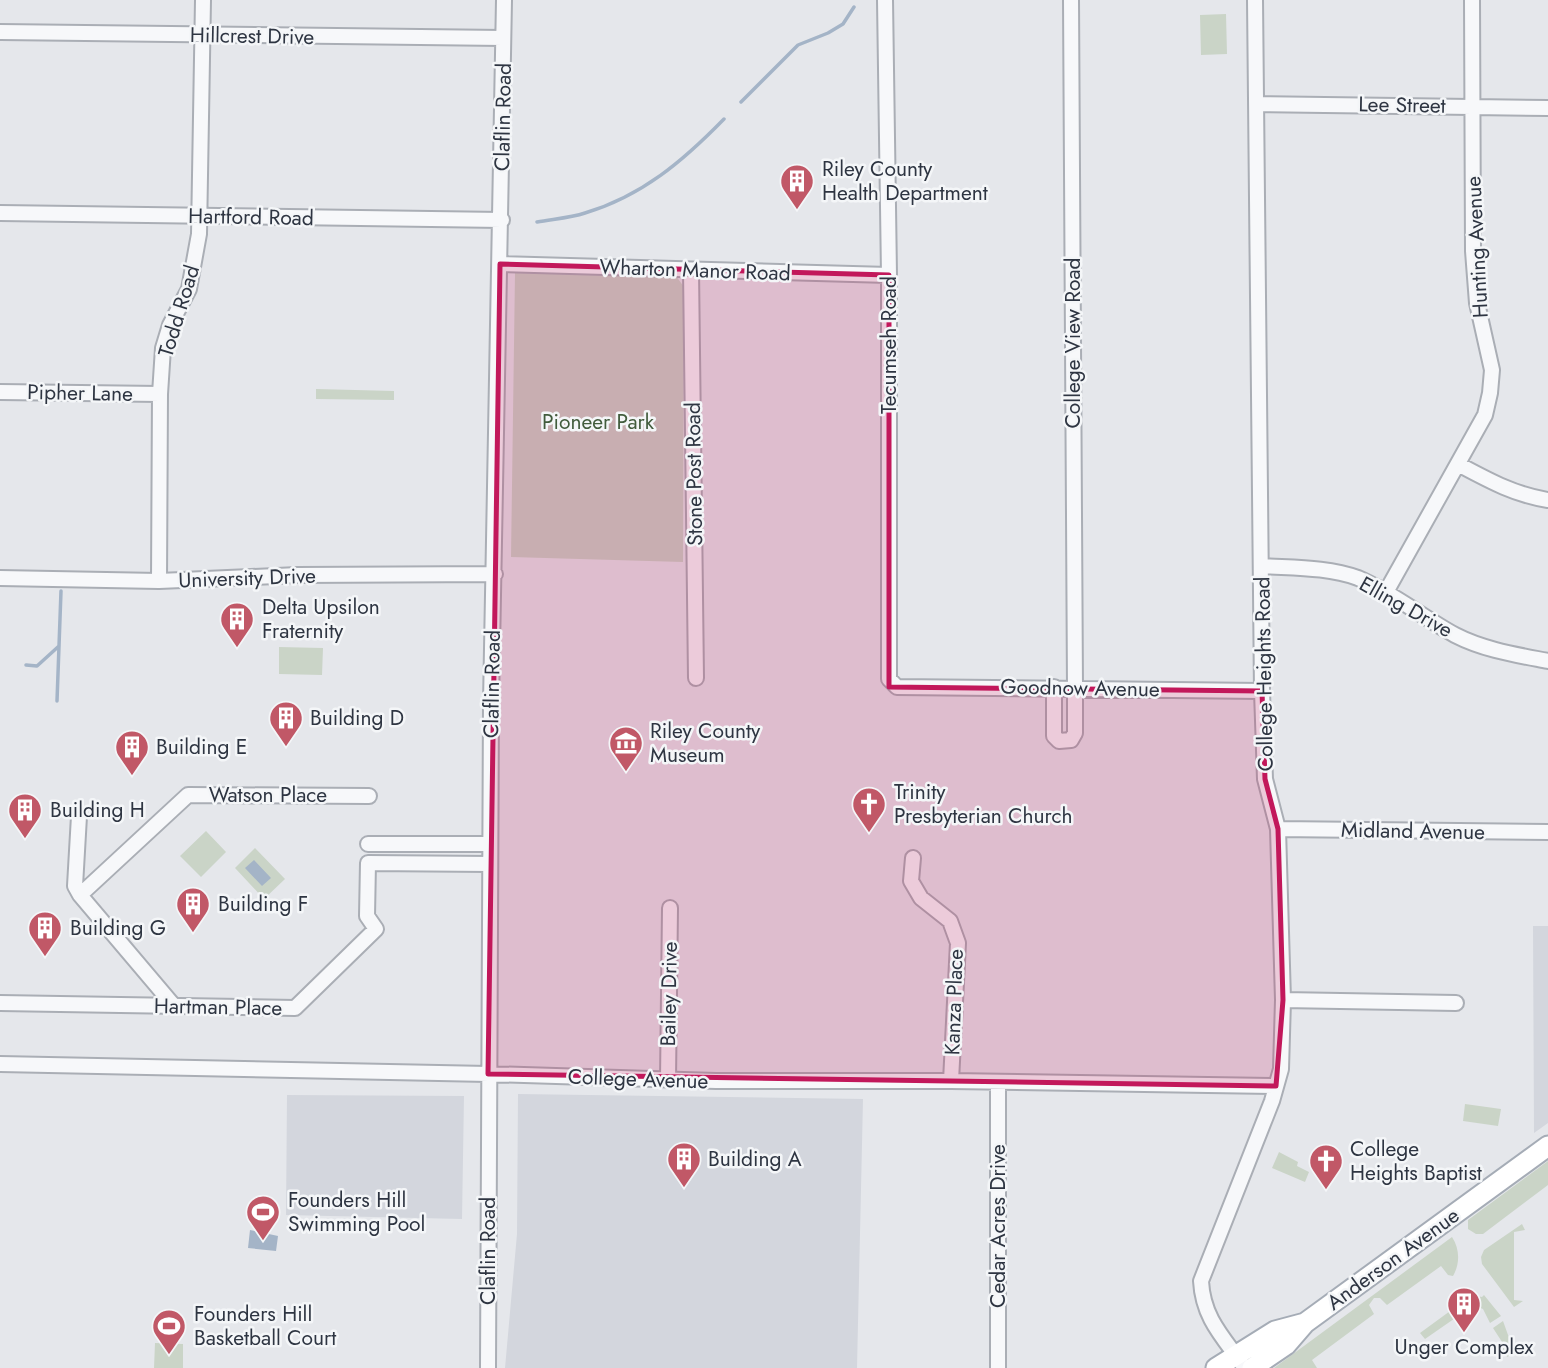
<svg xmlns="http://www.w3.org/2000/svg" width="1548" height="1368" font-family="Jost,sans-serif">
	<rect width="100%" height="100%" fill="#e5e7eb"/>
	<path fill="#d3d6dd" d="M1533,926H1548V1123L1534,1133Z
		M518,1094L863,1099L857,1368H505L517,1234Z
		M287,1095L464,1096L462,1219L286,1215Z"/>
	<path fill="#cad4c7" d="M1226,14L1227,54L1201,55L1200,15Z
		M515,273L676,276L684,287L683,562L511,557Z
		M316,389L394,391V400L316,399Z
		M279,647L323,648L322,675L279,674Z
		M206,831L226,852L201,877L180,856Z
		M255,848L285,879L264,899L235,868Z
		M1465,1104L1501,1109L1498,1126L1463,1121Z
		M1279,1152L1298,1162L1297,1166L1309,1172L1305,1182L1272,1168Z
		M1548,1161V1185L1483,1234H1476L1468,1229V1220Z
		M1522,1224L1525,1230L1514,1232V1300L1523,1301L1514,1307L1482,1264L1481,1257L1484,1250Z
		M1452,1237C1460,1249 1460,1264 1453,1276L1448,1275L1441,1266L1387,1305L1380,1298H1374L1369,1305L1374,1314L1312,1360L1317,1368H1274Z
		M1472,1295L1482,1297L1484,1295L1501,1316L1490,1323L1483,1309L1474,1305L1425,1339L1420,1333Z
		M1503,1321L1512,1346L1508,1357L1502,1353L1504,1345L1493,1328Z
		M155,1343L183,1344V1368H154Z"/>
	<path fill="#a4b4c7" d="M254,860L271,878L262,886L245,868Z
		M250,1230L278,1236L276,1251L248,1248Z"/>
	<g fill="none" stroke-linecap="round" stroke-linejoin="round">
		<path stroke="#a4b4c7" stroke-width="3.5" d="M741,102L798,45L828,33L843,24L854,7
			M537,222C553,219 570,218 585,213C642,196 683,161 724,119
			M26,665L37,666L59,646
			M57,701L61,591"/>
		<g stroke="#aaaeb5" stroke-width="18">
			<path id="minor" d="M885,0L889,275V679L897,687L1262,691
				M0,32L503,38
				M1256,104L1548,108
				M0,213L502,220
				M500,264L889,275
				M691,270L696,678
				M0,392L160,394
				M1458,464C1488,480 1515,495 1548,500
				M1262,566C1293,568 1328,567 1358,578C1393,593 1422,617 1455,635C1484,650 1517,655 1548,661
				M0,578L159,581L298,575L495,574
				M159,581L160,394L163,348L170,325L189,289L199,234L203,0
				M1386,592L1485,415L1490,393L1492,370L1477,303L1473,251L1472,0
				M1054,687V736L1059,741L1071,740L1075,733V687L1071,0
				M79,816L75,886L80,895L174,1006
				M1278,829L1548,832
				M368,844H490
				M913,858L911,881L921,898L950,921L958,943L951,1081
				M80,895L188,795L369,796
				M1283,1000L1456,1003
				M0,1003L295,1008L376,929L367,916L368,863L490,864
				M0,1064L488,1074L716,1081H951L1276,1086
				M668,1080L670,908
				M488,1368L491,703L504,0
				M998,1368V1083
				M1245,1368C1224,1338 1203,1319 1201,1281L1272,1101L1281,1069L1283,1000L1278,829L1265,779L1262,691L1255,0"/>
		</g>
		<g stroke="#a5acb6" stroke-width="23">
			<path id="major" d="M1216,1368L1275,1331L1305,1323
				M1252,1368L1286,1345L1305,1323L1548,1146"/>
		</g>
		<use href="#minor" stroke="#f7f8fa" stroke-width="14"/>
		<use href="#major" stroke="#fff" stroke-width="19"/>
	</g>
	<path fill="#c2185b" fill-opacity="0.2" stroke="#c2185b" stroke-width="5" stroke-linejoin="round" d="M500,264L889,275V687L1262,691L1265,779L1278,829L1283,1000L1276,1086L488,1074Z"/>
	<defs>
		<g id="building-pin" transform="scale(1.75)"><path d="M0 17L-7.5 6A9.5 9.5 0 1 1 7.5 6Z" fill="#c15867" stroke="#f4f6f8"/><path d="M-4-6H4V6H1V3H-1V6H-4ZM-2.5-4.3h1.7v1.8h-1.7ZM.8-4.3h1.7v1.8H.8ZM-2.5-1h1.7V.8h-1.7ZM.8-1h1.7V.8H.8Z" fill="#fff"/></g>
		<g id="museum-pin" transform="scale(1.75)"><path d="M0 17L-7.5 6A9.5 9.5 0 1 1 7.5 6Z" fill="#c15867" stroke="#f4f6f8"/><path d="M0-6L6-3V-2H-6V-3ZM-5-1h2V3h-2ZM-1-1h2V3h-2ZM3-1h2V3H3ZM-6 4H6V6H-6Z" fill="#fff"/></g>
		<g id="church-pin" transform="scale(1.75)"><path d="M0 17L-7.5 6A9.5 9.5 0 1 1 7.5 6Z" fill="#c15867" stroke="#f4f6f8"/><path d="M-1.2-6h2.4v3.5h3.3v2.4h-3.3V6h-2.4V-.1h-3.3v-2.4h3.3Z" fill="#fff"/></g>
		<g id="stadium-pin" transform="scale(1.75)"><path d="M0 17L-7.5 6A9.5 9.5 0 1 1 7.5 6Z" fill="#c15867" stroke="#f4f6f8"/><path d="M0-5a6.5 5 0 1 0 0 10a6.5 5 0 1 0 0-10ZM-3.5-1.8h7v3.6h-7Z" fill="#fff"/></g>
	</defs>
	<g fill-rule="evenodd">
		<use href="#building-pin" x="797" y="181"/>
		<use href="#building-pin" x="237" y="619"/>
		<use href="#building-pin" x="286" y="718"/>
		<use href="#museum-pin" x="626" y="743"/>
		<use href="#building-pin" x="132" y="747"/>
		<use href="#church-pin" x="869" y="804"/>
		<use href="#building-pin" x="25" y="810"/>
		<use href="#building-pin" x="193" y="904"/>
		<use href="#building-pin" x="45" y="928"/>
		<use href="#building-pin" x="684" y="1159"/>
		<use href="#church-pin" x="1326" y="1161"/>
		<use href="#stadium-pin" x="263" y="1212"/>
		<use href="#building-pin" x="1464" y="1304"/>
		<use href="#stadium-pin" x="169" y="1326"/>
	</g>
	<g text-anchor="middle" stroke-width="5" stroke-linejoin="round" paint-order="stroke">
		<g font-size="21" fill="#2e3542" stroke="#f4f6f8">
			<text transform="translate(252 36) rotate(1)" y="7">Hillcrest Drive</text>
			<text transform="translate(1402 105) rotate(1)" y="7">Lee Street</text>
			<text transform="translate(503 117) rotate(-89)" y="7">Claflin Road</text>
			<text transform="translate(251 217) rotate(1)" y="7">Hartford Road</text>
			<text transform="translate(1477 247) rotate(-93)" y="7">Hunting Avenue</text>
			<text transform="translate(695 270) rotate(2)" y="7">Wharton Manor Road</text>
			<text transform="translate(179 311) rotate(-73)" y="7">Todd Road</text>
			<text transform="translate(1073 343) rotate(-90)" y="7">College View Road</text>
			<text transform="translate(889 345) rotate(-90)" y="7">Tecumseh Road</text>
			<text transform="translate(80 393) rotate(1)" y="7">Pipher Lane</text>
			<text transform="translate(694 474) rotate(-91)" y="7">Stone Post Road</text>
			<text transform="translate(247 578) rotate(-2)" y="7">University Drive</text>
			<text transform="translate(1406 607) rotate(29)" y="7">Elling Drive</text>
			<text transform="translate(1264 674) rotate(-91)" y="7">College Heights Road</text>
			<text transform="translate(492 684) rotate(-89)" y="7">Claflin Road</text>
			<text transform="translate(1080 688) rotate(1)" y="7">Goodnow Avenue</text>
			<text x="268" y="802">Watson Place</text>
			<text transform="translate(1413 831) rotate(1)" y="7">Midland Avenue</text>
			<text transform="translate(669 994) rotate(-89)" y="7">Bailey Drive</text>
			<text transform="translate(954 1002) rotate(-88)" y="7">Kanza Place</text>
			<text transform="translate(218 1007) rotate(1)" y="7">Hartman Place</text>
			<text transform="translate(638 1079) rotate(2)" y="7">College Avenue</text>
			<text transform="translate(998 1226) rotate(-90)" y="7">Cedar Acres Drive</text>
			<text transform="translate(488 1251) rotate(-90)" y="7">Claflin Road</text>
			<text transform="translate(1393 1259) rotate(-36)" y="7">Anderson Avenue</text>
		</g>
		<g font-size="21" fill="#2e3542" stroke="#f4f6f8" text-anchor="start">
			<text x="822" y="176">Riley County<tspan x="822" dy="24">Health Department</tspan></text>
			<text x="262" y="614">Delta Upsilon<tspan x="262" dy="24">Fraternity</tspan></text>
			<text x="310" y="725">Building D</text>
			<text x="650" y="738">Riley County<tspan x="650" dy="24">Museum</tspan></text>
			<text x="156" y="754">Building E</text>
			<text x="894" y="799">Trinity<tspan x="894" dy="24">Presbyterian Church</tspan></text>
			<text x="50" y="817">Building H</text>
			<text x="218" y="911">Building F</text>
			<text x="70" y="935">Building G</text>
			<text x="1350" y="1156">College<tspan x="1350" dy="24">Heights Baptist</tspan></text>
			<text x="708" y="1166">Building A</text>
			<text x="288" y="1207">Founders Hill<tspan x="288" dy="24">Swimming Pool</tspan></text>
			<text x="194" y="1321">Founders Hill<tspan x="194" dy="24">Basketball Court</tspan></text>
			<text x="1464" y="1354" text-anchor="middle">Unger Complex</text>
		</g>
		<g font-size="21" fill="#425c3d" stroke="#f4f6f8">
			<text x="598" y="429">Pioneer Park</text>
		</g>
	</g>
</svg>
